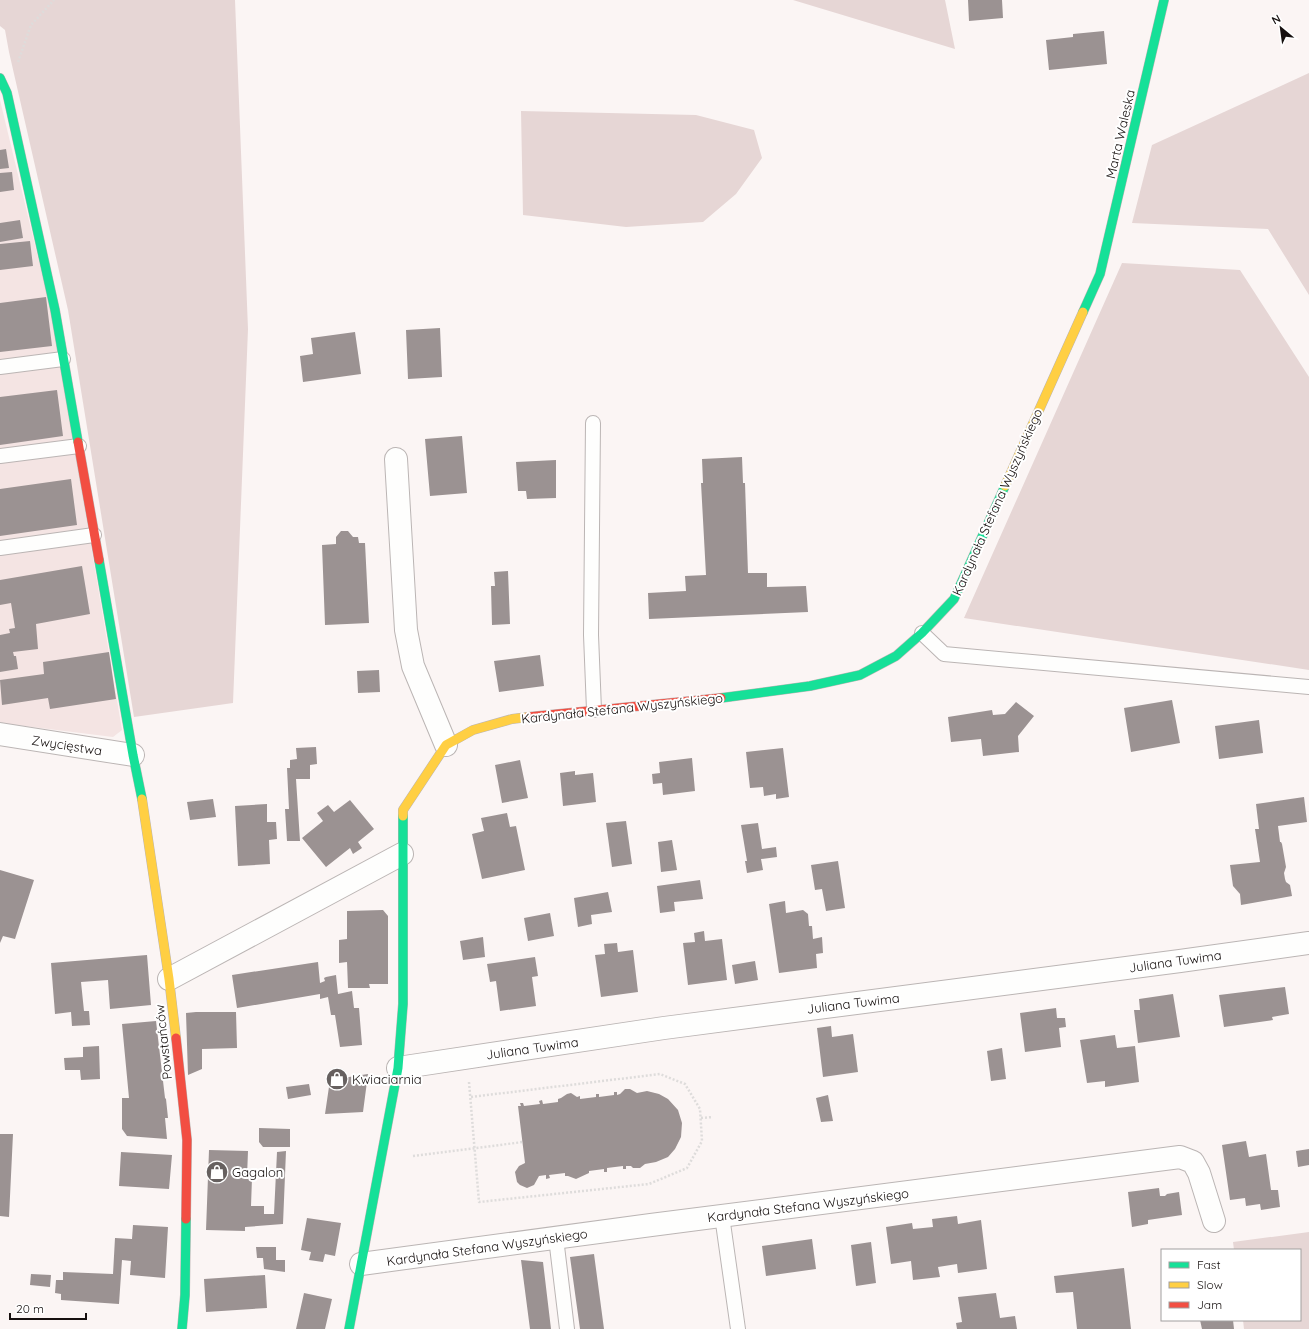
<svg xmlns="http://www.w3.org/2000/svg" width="1309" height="1329" font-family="Quicksand,sans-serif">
	<rect width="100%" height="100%" fill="#fbf5f4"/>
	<path fill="#f4e4e3" d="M0,100L53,320L122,730L113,737L0,723Z"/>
	<path fill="#e6d6d5" d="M0,0H235L248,329L233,703L134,717L68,310L9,52L5,30L0,26Z
		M793,0H945L955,49Z
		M1309,73V295L1268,229L1132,223L1152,145Z
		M521,111L696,115L754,130L762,158L736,194L703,222L626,227L523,215Z
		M1122,263L1240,270L1309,377V670L964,618Z
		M1309,1232V1329H1244L1243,1320H1300V1250H1234L1233,1242Z"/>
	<path fill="#9b9292" d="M968,0H1002L1003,18L969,21Z
		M1104,31L1107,64L1049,70L1046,40L1073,37V34Z
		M6,149L9,168L0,169V150Z
		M12,172L14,190L0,192V173Z
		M20,220L23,238L0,242V223Z
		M30,241L33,266L0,270V244Z
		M46,297L52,346L0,352V303Z
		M440,328L442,377L408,379L406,330Z
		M355,332L361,374L303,382L300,356L313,354L311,338Z
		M57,390L63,436L0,445V397Z
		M462,436L467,493L430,496L425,439Z
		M742,457L743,483H745L748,573H767V587L806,586L808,612L649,619L648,593L686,591L685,576L706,575L701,483H703L702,459Z
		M556,460V498L527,499L526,491H518L516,462Z
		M71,479L77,525L0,536V489Z
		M341,531H348L353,537H358L359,543H365L369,623L325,625L322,545L336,544V537Z
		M82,566L90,614L36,624L38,649L13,652L14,656H16L18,669L0,672V635L10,633L9,629L15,628L11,603L0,605V580Z
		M508,571L510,624L492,625L491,586H495L494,572Z
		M109,652L116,699L50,709L48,698L2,705L0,680L44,674L43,662Z
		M540,655L544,686L499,692L494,661Z
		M379,670L380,692L358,693L357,671Z
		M1172,700L1180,743L1131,752L1124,708Z
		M1016,702L1034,716L1018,736L1019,752L983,756L981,739L951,742L948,717L992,710L993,715L1005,714Z
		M1259,720L1263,753L1219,759L1215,726Z
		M316,747L317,764L310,765V779H296L300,841H287L285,809H289L287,768H290V760L297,759L296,748Z
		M783,748L789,797L776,799V794L764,796L763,787L750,788L746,752Z
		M692,758L695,791L663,795L662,783L653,784L652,774L660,773L659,762Z
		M520,760L528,798L502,803L495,765Z
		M575,771V775L593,773L596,802L563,806L560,773Z
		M1304,797L1307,822L1278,826L1280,842H1281L1282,844L1286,867L1284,873L1285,879L1286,882L1290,885L1292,896L1241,905L1240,894L1233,886L1230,865L1260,862L1255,829H1259L1256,804Z
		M213,799L216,817L190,820L187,802Z
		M350,800L374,829L358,842L362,848L353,854L350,848L326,867L302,838L323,821L317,813L328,805L334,812Z
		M267,804V822H276L277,839L269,840L270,864L238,866L235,806Z
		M507,813L510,827L516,826L525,870L482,879L472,834L484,831L481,818Z
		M626,821L632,864L612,867L606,823Z
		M758,823L762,849L776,847L777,857L761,859L763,870L747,873L745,861H747L741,825Z
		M672,840L677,870L661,872L658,842Z
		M838,861L845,908L826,911L822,889L815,890L811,865Z
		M0,870L34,880L15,939L3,936L0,943Z
		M700,880L703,899L674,902L675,911L660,913L657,886Z
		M608,892L612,912L591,915L592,924L578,927L574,898Z
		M785,901L786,913L803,910L808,914L809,926H812L813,939L822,937L823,953L816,954L817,968L779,973L769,904Z
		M383,910L388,916V984H369L370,988H348L347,962L339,963V940L347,939V911Z
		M550,913L554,936L528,941L524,918Z
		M704,931L705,941L722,939L727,980L688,985L683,943L695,942L694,933Z
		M483,937L485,957L463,960L460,941Z
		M617,943L618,952L633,950L638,992L601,997L595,955L605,954L604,944Z
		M147,955L151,1005L110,1009L108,980L81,982L84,1011H89L90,1025L72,1026L71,1012L55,1014L51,963Z
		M535,957L538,976L532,977L536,1006L500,1011L496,981L490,982L487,964Z
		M755,961L758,980L735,984L732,965Z
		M318,962L320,983L325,981L324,978L326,977L336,975L338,994L352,991L354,1008H359L362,1045L340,1047L335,1015H331L328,997L320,999V994L237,1008L232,975Z
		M1285,987L1289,1014L1272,1017L1273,1020L1224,1027L1219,995Z
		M1173,994L1180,1037L1138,1043L1134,1010H1140L1139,999Z
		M1056,1008L1057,1018H1065L1066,1027L1059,1028L1061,1047L1025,1052L1020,1013Z
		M196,1012H236L237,1048L202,1049V1069L188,1075L186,1013Z
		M156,1021L165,1098L166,1099L168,1118H165L167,1139L127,1136L122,1129V1098H129L122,1024Z
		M831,1026L832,1037L853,1034L858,1072L823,1077L817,1028Z
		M1115,1035L1117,1048L1135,1046L1139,1082L1105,1087V1081L1087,1083L1080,1040Z
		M99,1046L100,1079L81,1080L80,1070H65L64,1058L83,1057V1047Z
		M1002,1048L1006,1079L991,1081L987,1051Z
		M368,1074L363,1112L325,1114L330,1080Z
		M309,1084L311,1095L288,1099L286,1087Z
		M625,1089H630L637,1093L647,1091L659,1094L668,1099L678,1110L682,1123L681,1137L675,1149L668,1157L656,1162L645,1164L640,1168H633L631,1166H626V1169H623V1166L607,1168V1172H604V1169L589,1171V1173L576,1179L568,1176H565V1173L549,1175L550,1178L546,1179V1175L539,1176L534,1185L527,1188L520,1185L517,1182L515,1172L519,1166L525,1163L518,1106H521L520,1103H523L524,1106L540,1104L539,1101L542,1100L543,1104L558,1102V1099L561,1098L567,1094L571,1093L577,1097L580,1096V1099L596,1097V1094H599V1097L614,1095V1092H617V1095L620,1094Z
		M828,1095L833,1121L821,1122L816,1098Z
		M259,1128L290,1129V1147H263L259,1142Z
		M0,1134H13L9,1217L0,1216Z
		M1246,1141L1249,1157L1266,1154L1271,1190H1278L1280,1207L1261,1210L1260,1204L1246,1206L1245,1198L1230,1200L1222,1145Z
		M1309,1149V1165L1298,1167L1296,1151Z
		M209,1150L248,1151L247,1177L252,1178L251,1206H264V1214H274L277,1152L286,1151L283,1224L245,1227V1231L206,1230Z
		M121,1152L172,1155L169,1189L119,1186Z
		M1159,1188L1160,1196H1165L1167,1194L1179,1192L1182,1215L1148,1220V1224L1132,1227L1128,1192Z
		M957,1216L958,1224L981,1220L987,1269L958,1273L957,1264L938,1267L940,1277L913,1280L911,1261L891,1264L886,1227L912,1223L913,1229L933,1227L932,1219Z
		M307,1218L341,1223L335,1256L325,1254L323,1262L309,1260L311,1252L301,1250Z
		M133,1225L168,1227L165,1278L130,1275L131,1261L122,1260L119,1304L61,1300V1294L55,1293L56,1280H63V1272L113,1274L115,1238L132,1239Z
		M812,1239L816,1269L766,1276L762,1246Z
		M871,1242L876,1283L856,1286L851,1245Z
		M256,1247H276V1260H285V1272L264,1269L263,1258H257Z
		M594,1254L604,1329H580L570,1257Z
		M521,1260L543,1262L551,1329H530Z
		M1124,1268L1131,1329H1077L1073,1292L1056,1293L1054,1276Z
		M31,1274L51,1275L50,1287L30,1285Z
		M265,1275L267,1308L206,1312L204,1279Z
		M304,1293L332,1299L325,1329H296Z
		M996,1293L1000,1318L1015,1316L1017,1329H957L956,1323L962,1322L958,1297Z
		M1200,1320H1233L1234,1329H1202Z"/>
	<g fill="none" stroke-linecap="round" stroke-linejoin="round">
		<g stroke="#bbb5b4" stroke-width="16">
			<path id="lane" d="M0,367L63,359
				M593,423L591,635L594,710
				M0,456L79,446
				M0,548L94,535
				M922,633L944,654L1309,687
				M722,1216L738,1329
				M556,1238L567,1329"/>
		</g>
		<g stroke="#bbb5b4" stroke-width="24">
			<path id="street" d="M396,459L406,630L413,666L446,745
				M0,734L133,755
				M169,979L402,854
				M398,1068L664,1028L1180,961L1309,943
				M361,1264L651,1225L1180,1157L1193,1162L1199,1173L1214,1221"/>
		</g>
		<g stroke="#bbb5b4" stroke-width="10">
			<path id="fast" d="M0,78L7,93L55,310L78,442
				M1083,312L1100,274L1164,0
				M99,560L133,755L142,799
				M721,698L810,686L860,675L896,656L922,633L954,599L1005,486
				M182,1329L185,1295L186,1219
				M349,1329L398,1068L403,1004V816"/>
		</g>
		<g stroke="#bbb5b4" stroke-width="10">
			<path id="slow" d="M1005,486L1083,312
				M142,799L169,979L176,1038
				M403,816V810L446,745L473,730L512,719L528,717"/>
		</g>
		<g stroke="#bbb5b4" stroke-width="10">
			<path id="jam" d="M78,442L99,560
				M528,717L721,698
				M176,1038L187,1140L186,1219"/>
		</g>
		<path stroke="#dedcdb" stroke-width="2.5" stroke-dasharray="2 2" stroke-linecap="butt" d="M18,62L31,25L54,0
			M469,1082L479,1202L649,1184L687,1168L702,1141L700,1109L685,1084L660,1074L471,1097
			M701,1118L713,1117
			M413,1156L523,1142"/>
		<use href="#lane" stroke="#fefefd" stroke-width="14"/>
		<use href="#street" stroke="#fefefd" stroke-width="22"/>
		<use href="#fast" stroke="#16e098" stroke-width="9"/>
		<use href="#slow" stroke="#ffcf43" stroke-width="9"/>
		<use href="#jam" stroke="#f24e42" stroke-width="9"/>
	</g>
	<defs>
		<g id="shop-disc" transform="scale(1.15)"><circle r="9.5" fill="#66605f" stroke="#fff"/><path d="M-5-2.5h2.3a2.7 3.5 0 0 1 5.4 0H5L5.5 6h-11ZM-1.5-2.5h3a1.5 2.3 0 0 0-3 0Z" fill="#fff"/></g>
	</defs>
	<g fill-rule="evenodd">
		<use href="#shop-disc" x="337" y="1079"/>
		<use href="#shop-disc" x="217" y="1172"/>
	</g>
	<g text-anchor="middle" stroke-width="4" stroke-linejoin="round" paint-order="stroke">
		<g font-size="13" fill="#16100f" stroke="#fff">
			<text transform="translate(1120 134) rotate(-77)" y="5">Marta Waleska</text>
			<text transform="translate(997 502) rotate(-66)" y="5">Kardynała Stefana Wyszyńskiego</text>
			<text transform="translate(622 708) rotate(-6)" y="5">Kardynała Stefana Wyszyńskiego</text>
			<text transform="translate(67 745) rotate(9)" y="5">Zwycięstwa</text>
			<text transform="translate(1175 961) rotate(-8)" y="5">Juliana Tuwima</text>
			<text transform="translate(853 1003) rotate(-7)" y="5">Juliana Tuwima</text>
			<text transform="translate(163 1042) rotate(-96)" y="5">Powstańców</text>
			<text transform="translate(532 1048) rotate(-8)" y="5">Juliana Tuwima</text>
			<text transform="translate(808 1205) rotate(-7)" y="5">Kardynała Stefana Wyszyńskiego</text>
			<text transform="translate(487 1247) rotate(-8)" y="5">Kardynała Stefana Wyszyńskiego</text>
		</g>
		<g font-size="13" fill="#16100f" stroke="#fff" text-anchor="start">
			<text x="352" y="1084">Kwiaciarnia</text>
			<text x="232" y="1177">Gagalon</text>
		</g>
	</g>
	<rect x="1161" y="1249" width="140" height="72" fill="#ffffff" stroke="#a29f9f"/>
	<rect x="1169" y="1262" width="20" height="6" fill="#16e098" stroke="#a29f9f"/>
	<text x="1197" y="1269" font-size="12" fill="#16100f">Fast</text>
	<rect x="1169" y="1282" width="20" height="6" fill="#ffcf43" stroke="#a29f9f"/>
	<text x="1197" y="1289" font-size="12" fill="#16100f">Slow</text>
	<rect x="1169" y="1302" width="20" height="6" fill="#f24e42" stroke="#a29f9f"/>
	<text x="1197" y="1309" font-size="12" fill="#16100f">Jam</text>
	<g transform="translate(1281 28) rotate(331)" stroke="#ffffff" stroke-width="3" paint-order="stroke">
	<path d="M0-3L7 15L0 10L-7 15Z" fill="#16100f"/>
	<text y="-6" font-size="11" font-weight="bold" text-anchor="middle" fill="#16100f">N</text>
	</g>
	<path d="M10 1313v6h76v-6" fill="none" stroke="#16100f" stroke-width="2"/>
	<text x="16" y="1313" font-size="12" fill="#16100f" stroke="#ffffff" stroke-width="3" paint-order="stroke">20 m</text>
</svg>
